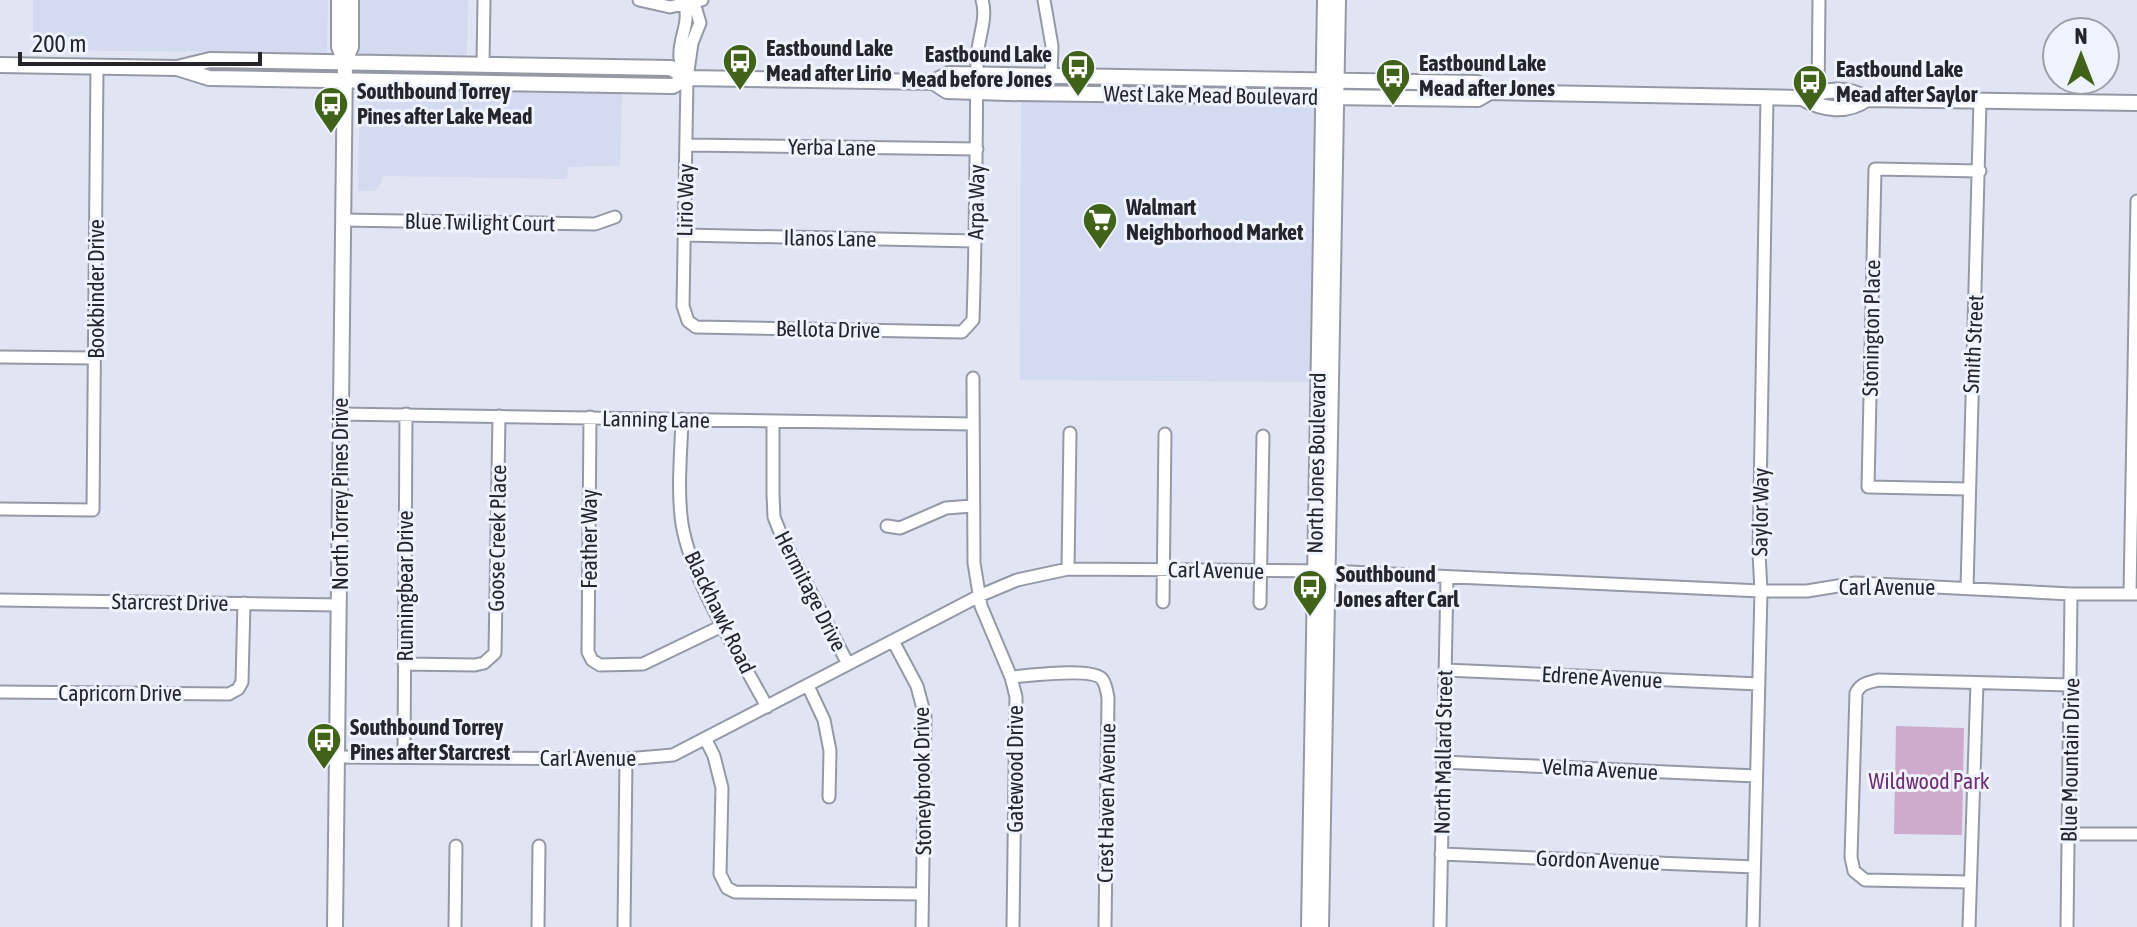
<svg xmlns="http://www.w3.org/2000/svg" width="2137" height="927" font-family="'Asap Condensed',sans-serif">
	<rect width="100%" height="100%" fill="#e1e5f3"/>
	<path fill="#d4daef" d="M33,0H328L327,53L33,50Z
		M357,0H468L467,55L358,54Z
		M360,89L622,94L620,166L568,167L567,179L383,176L381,183L374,191H358Z
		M1021,101L1307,105L1315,108L1318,111L1312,382L1020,380Z"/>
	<path fill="#ceabcd" d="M1896,726L1964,728L1962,835L1894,834Z"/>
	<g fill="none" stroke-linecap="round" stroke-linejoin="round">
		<g stroke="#9499a5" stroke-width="15">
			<path id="minor" d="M639,0L670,7L702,0
				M1044,0L1052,46L1051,75
				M694,3L700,23L692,43L687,78L683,306L688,321L696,327L962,332L973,320C976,233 976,147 977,60C977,40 988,19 982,0
				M685,5C690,25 678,39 680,58C681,65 684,71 687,77
				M483,64L484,0
				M1818,99L1819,0
				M686,145L977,149
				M343,220L595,224L615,217
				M684,235L975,241
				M0,357L95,358
				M973,378L974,563L981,606L1011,677L1016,697L1013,927
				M340,414L973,424
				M590,417L588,652L592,660L600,665L643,664L724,625
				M682,419C681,453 677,490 682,524C691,580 740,656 767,707
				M773,421V494L774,517L782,537L848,664
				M1968,489L1868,487L1875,169L1980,171
				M0,509L93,510L97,67
				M887,526L900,528L946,508L972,506
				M1068,569L1070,433
				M1967,588L1980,101
				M2130,594L2137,201
				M0,600L339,605
				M1163,602L1165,434
				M1260,603L1263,436
				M893,641L917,686L925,716L922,927
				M404,664L475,665L484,663L495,653L499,416
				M1445,670L1759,684
				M1011,677C1028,676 1091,667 1102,679C1106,684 1107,692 1108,698L1105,927
				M808,686L824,720L830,751L829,797
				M0,692L229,694L238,689L242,682L244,603
				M706,740L714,756L722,788L720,874L727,888L735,892L922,894
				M338,757L626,759L673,755L979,596L1017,580L1068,569L1328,571L1761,591H1807L1856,583L2071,594H2137
				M404,757L406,414
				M1443,762L1756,776
				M2069,834H2137
				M1441,854L1754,867
				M1970,882L1865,880L1854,871L1851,857L1856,693C1861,683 1868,683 1878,680L2070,685
				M455,927L456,846
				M538,927L539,846
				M624,927L626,759
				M1440,927L1447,578
				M1753,927L1761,591L1759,553L1767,98
				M1969,927L1977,683
				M2067,927L2071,594"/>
		</g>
		<g stroke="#9499a5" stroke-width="18">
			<path id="major" d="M339,0V47L345,61
				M0,65L177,68L210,60L671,68L687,78
				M177,68L209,78L673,86L687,78L933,82L949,74L1477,83L1490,92
				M933,82L947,91L1008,93L1478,99L1490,92L1802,98C1822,89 1848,87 1867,99L2137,103
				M1802,98C1823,110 1847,113 1867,99
				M335,927L345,61L351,47V0
				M1309,927L1325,0
				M1321,927L1338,0"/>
		</g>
		<use href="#minor" stroke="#fff" stroke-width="11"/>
		<use href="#major" stroke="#fff" stroke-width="14"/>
	</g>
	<defs>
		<g id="bus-pin" transform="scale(1.8)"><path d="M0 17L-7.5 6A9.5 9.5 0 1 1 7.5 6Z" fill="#416319" stroke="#eff3fe"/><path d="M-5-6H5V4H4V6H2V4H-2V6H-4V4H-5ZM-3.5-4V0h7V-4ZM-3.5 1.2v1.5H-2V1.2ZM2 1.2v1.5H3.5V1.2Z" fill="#fff"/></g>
		<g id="supermarket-pin" transform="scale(1.8)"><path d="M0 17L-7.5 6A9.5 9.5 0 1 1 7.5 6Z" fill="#416319" stroke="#eff3fe"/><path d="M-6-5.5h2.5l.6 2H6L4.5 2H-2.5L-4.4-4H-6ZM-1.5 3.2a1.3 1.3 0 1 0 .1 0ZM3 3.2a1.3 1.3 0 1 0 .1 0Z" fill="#fff"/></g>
	</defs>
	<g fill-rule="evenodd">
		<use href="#bus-pin" x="740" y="61"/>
		<use href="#bus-pin" x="1078" y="67"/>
		<use href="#bus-pin" x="1393" y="76"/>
		<use href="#bus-pin" x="1810" y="82"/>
		<use href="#bus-pin" x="331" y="104"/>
		<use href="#supermarket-pin" x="1100" y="220"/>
		<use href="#bus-pin" x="1310" y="587"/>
		<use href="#bus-pin" x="324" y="740"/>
	</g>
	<g text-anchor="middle" stroke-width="6" stroke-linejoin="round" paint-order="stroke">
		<g font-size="22" font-weight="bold" fill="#24262b" stroke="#eff3fe" text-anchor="start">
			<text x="766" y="56">Eastbound Lake<tspan x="766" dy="25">Mead after Lirio</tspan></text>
			<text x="1052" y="62" text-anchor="end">Eastbound Lake<tspan x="1052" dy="25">Mead before Jones</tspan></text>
			<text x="1419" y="71">Eastbound Lake<tspan x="1419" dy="25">Mead after Jones</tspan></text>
			<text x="1836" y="77">Eastbound Lake<tspan x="1836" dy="25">Mead after Saylor</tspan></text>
			<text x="357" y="99">Southbound Torrey<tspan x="357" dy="25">Pines after Lake Mead</tspan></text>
			<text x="1126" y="215">Walmart<tspan x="1126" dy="25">Neighborhood Market</tspan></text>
			<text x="1336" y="582">Southbound<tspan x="1336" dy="25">Jones after Carl</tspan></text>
			<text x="350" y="735">Southbound Torrey<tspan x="350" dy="25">Pines after Starcrest</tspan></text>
		</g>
		<g font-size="22" fill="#24262b" stroke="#eff3fe">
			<text transform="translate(1211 95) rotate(1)" y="8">West Lake Mead Boulevard</text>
			<text transform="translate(832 147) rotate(1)" y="8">Yerba Lane</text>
			<text transform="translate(685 200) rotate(-89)" y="8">Lirio Way</text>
			<text transform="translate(976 202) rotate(-89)" y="8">Arpa Way</text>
			<text transform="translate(480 222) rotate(1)" y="8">Blue Twilight Court</text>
			<text transform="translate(830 238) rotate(1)" y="8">Ilanos Lane</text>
			<text transform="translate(96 289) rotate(-90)" y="8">Bookbinder Drive</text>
			<text transform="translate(1871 328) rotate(-89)" y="8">Stonington Place</text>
			<text transform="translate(828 329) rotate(1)" y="8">Bellota Drive</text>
			<text transform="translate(1973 344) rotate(-87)" y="8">Smith Street</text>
			<text transform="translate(656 419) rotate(1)" y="8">Lanning Lane</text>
			<text transform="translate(1316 463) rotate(-89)" y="8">North Jones Boulevard</text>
			<text transform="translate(340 494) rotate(-90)" y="8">North Torrey Pines Drive</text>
			<text transform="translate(1760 512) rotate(-89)" y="8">Saylor Way</text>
			<text transform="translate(497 538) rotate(-89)" y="8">Goose Creek Place</text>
			<text transform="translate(589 539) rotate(-90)" y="8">Feather Way</text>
			<text transform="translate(1216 570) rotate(1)" y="8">Carl Avenue</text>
			<text transform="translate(405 586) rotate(-90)" y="8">Runningbear Drive</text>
			<text x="1887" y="595">Carl Avenue</text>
			<text transform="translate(811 591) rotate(63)" y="8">Hermitage Drive</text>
			<text transform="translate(170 602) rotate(1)" y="8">Starcrest Drive</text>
			<text transform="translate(720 612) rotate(64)" y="8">Blackhawk Road</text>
			<text transform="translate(1602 677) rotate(3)" y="8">Edrene Avenue</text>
			<text x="120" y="701">Capricorn Drive</text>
			<text transform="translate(1443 752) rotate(-89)" y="8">North Mallard Street</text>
			<text x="588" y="766">Carl Avenue</text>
			<text transform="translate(2070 760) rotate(-89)" y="8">Blue Mountain Drive</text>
			<text transform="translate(1015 769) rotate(-90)" y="8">Gatewood Drive</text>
			<text transform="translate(1600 769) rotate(3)" y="8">Velma Avenue</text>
			<text transform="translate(922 781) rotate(-91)" y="8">Stoneybrook Drive</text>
			<text transform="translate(1106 803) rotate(-89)" y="8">Crest Haven Avenue</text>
			<text transform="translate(1598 860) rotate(2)" y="8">Gordon Avenue</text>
		</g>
		<g font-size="22" fill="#702d71" stroke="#eff3fe">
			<text x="1929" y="789">Wildwood Park</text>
		</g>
	</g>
	<g transform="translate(2081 56)"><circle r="38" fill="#eff3fe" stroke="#9ea1aa" stroke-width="2"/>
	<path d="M0-6L14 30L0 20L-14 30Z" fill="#416319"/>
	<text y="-12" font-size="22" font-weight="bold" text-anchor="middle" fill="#24262b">N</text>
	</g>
	<path d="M20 52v12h240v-12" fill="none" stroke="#24262b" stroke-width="4"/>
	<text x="32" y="52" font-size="24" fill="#24262b" stroke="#eff3fe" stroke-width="6" paint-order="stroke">200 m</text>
</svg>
